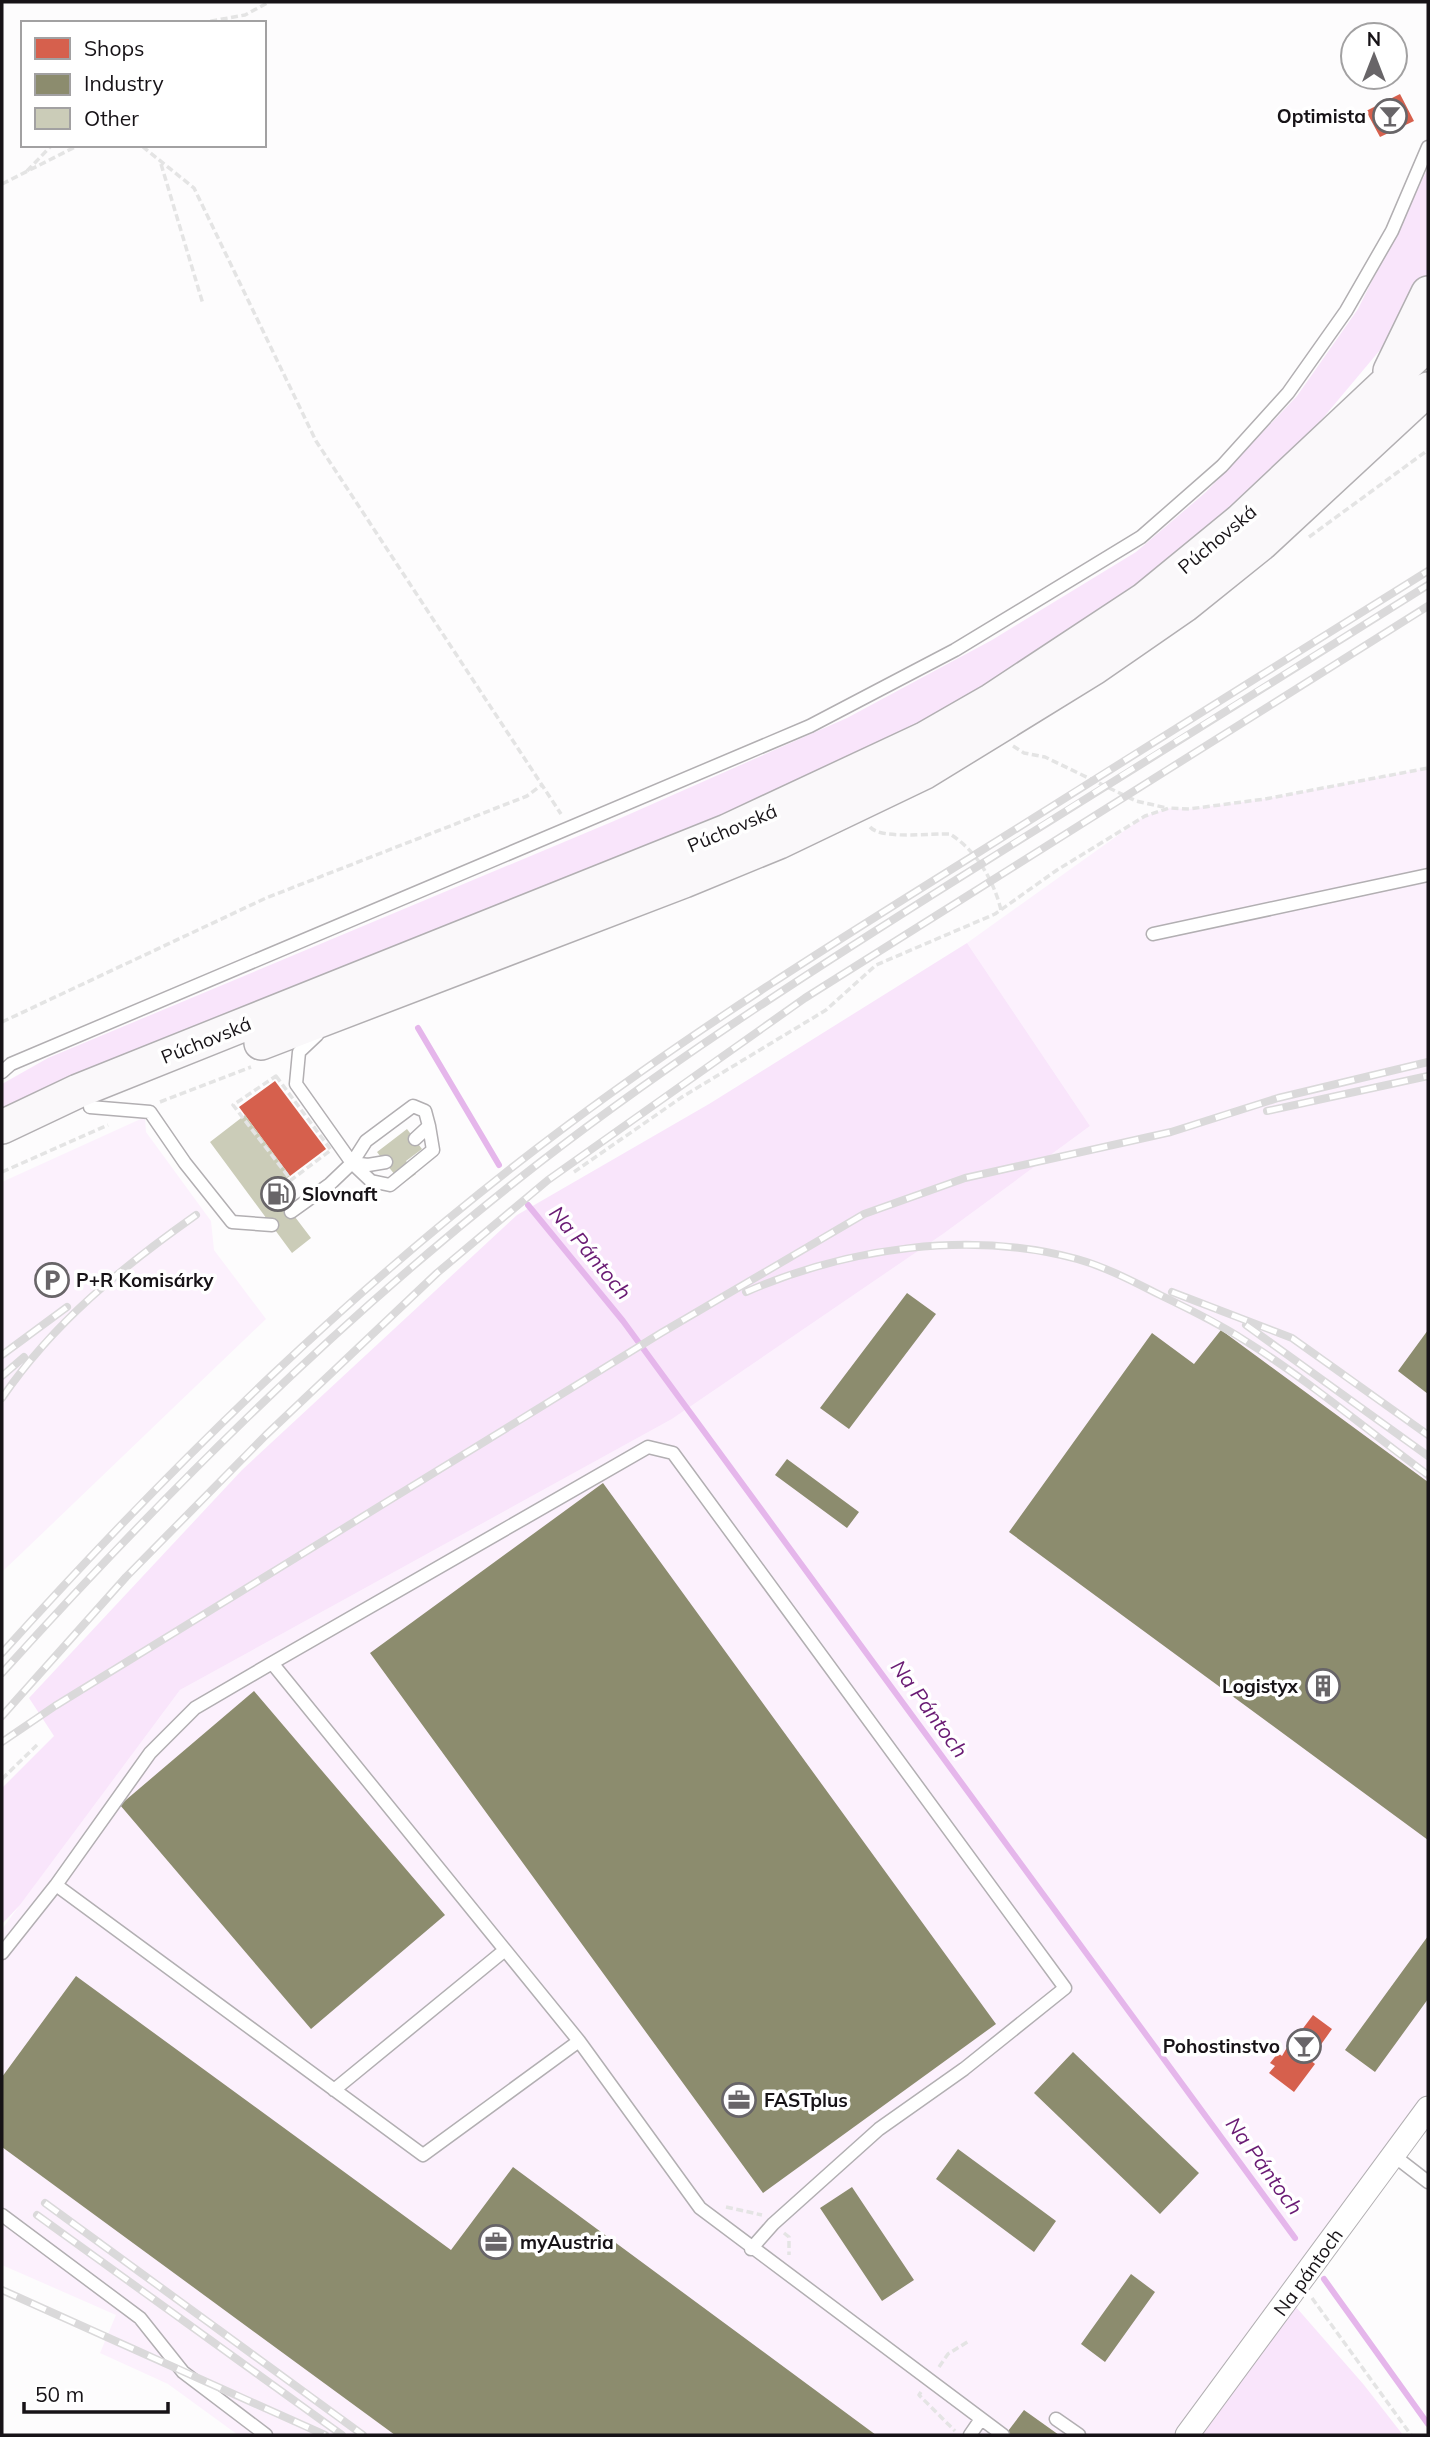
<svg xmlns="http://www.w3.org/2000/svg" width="1430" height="2437" font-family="Mulish,sans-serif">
	<rect width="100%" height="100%" fill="#fdfcfd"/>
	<path fill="#fcf1fd" d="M1428,768V2107L1187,2435H238L168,2384L100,2353L116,2315L2,2265V1929L180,1690L672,1419L943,1234L1090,1126L967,943L1145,816L1169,808L1189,809L1265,799Z
		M145,1117L146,1132L211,1221L214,1250L266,1319L2,1572V1182Z"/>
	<path fill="#f9e5fb" d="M1428,168V273L1396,331L1323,418L1232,513L1145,583L1013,674L781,795L2,1114V1084L48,1058L614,821L847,718L992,640L1136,552L1206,492L1297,396L1358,309Z
		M967,943L1090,1126L943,1234L672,1419L180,1690L20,1905L2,1924V1788L54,1736L29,1698L242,1470L517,1215L709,1104Z
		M1296,2307L1364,2385L1403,2435H1202Z"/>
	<path fill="#d6604d" d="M1400,94L1414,121L1380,137L1366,111Z
		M275,1081L326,1149L290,1176L239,1107Z
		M1313,2015L1332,2029L1310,2060L1315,2064L1294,2092L1269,2073L1275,2066L1270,2063L1278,2053L1282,2056L1298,2029L1301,2031Z"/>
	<path fill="#8c8c6e" d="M907,1293L936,1314L849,1429L820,1408Z
		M1221,1330L1428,1482V1840L1009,1532L1152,1333L1194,1364Z
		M1428,1330V1394L1398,1371Z
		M787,1459L859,1512L847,1528L775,1475Z
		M603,1483L996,2024L763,2193L370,1653Z
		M254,1691L445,1915L311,2029L120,1805Z
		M1428,1936V1999L1375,2072L1345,2050Z
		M76,1976L451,2250L513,2167L876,2435H395L2,2147V2077Z
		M1073,2052L1199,2173L1160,2214L1034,2093Z
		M958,2149L1056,2221L1034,2252L936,2179Z
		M852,2187L914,2280L882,2301L820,2208Z
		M1131,2274L1155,2292L1105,2362L1081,2344Z
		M1024,2410L1059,2435H1005Z"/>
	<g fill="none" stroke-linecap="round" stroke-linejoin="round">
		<path stroke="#e5b6eb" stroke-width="6" d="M418,1028L499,1165
			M528,1205L623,1321L1295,2238
			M1324,2279L1428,2424"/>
	</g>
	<path fill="#cbccb8" d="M245,1115L290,1176L273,1188L311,1238L292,1253L210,1142Z
		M407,1129L422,1149L406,1161L416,1174L402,1184L377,1152Z"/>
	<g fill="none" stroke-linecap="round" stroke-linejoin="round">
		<g stroke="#b2afb2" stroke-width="15">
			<path id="lane" d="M1153,934L1428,875
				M2,1072L11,1064L810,726L955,650L1141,537L1222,466L1288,393L1346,311L1392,231L1428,147
				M90,1107L150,1112L185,1163L232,1222L272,1225
				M352,1163L366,1141L413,1106L425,1111L429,1126L415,1139
				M352,1163L371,1181L390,1185L433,1150L429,1126
				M352,1163L368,1165L386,1162
				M291,1212L330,1184L352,1163L296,1084L299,1052L317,1035
				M56,1885L150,1753L195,1708L272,1663
				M2,1953L56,1885L423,2155L579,2041L700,2208L1003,2435
				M579,2041L272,1663L648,1447L673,1453L1065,1988L964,2069L879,2129L773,2224L751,2249
				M334,2090L505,1950
				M1393,2155L1428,2182
				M2,2215L140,2318L183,2372L266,2435
				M1056,2419L1079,2435
				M970,2435L981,2419"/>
		</g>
		<g stroke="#b2afb2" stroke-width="25">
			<path id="street" d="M1187,2435L1428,2108"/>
		</g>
		<g stroke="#b2afb2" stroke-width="36">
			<path id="secondary" d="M1390,371L1428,293
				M261,1043L684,881L779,842L925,772L1094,668L1185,605L1262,543L1428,389
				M2,1127L78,1091L727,831L924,739L992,700L1145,599L1240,521L1428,344"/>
		</g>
		<path stroke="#e4e4e4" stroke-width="3.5" stroke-dasharray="7 3.5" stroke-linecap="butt" d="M200,23L245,15L269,2
			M132,145L143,147L194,188L316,441L561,814
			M161,164L203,304
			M27,171L52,145
			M2,184L79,145
			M1309,537L1428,450
			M1013,746L1024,753L1045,757L1136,801L1167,808
			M870,827C881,840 932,833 950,834C976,850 994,881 1001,910
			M2,1022L266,898L527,796L543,784
			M276,1076L331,1150L291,1180L233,1105Z
			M160,1102L251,1067
			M2,1172L108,1125
			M574,1172L682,1097L826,1010L876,965L995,914L1057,870L1145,816L1169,808L1189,809L1265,799L1428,768
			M2,1779L37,1745
			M726,2207L762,2215
			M784,2233L789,2237V2255
			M1312,2298L1411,2435
			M939,2367L948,2354L969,2341
			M921,2392L919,2395L955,2431"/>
		<use href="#lane" stroke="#fff" stroke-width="12"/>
		<use href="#street" stroke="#fff" stroke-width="23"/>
		<use href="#secondary" stroke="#faf8fa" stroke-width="33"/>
		<g stroke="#dad9da" stroke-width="8">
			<path id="rail" d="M1267,1111L1428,1076
				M746,1292C847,1248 969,1230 1077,1259C1106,1267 1134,1282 1160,1295C1189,1309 1218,1323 1244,1340C1308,1380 1367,1430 1428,1475
				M1172,1292L1292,1338L1428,1435
				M1246,1325L1428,1456
				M2,1355L67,1307
				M2,1376L24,1357
				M2,1398C54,1322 121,1268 196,1215
				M2,1653C176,1460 361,1279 569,1124C700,1026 838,940 976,854C1127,759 1277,665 1428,571
				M2,1673C160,1498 326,1332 511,1185C653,1072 806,974 959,878C1115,779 1272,682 1428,585
				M2,1716L126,1577L266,1435L437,1273L548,1180L805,998L1428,606
				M2,1742L55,1706L661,1333L864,1214L965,1178L1171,1132L1278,1098L1428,1062
				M45,2203L363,2435
				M37,2215L342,2435
				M2,2290L325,2435"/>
		</g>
		<use href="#rail" stroke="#fff" stroke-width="5" stroke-dasharray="16" stroke-linecap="butt"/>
	</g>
	<defs>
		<g id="bar-ring" transform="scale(1.75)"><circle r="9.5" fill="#fff" stroke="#686568" stroke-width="1.5"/><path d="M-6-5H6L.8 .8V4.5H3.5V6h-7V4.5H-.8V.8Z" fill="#686568"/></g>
		<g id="fuel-ring" transform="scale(1.75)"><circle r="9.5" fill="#fff" stroke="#686568" stroke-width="1.5"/><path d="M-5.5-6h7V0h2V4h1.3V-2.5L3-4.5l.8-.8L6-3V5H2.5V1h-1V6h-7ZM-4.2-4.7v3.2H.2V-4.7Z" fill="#686568"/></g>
		<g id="parking-ring" transform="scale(1.75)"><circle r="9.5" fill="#fff" stroke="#686568" stroke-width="1.5"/><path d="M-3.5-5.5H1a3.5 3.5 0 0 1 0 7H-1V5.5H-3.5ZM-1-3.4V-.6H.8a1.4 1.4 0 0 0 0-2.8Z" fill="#686568"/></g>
		<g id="building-ring" transform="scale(1.75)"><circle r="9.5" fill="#fff" stroke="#686568" stroke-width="1.5"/><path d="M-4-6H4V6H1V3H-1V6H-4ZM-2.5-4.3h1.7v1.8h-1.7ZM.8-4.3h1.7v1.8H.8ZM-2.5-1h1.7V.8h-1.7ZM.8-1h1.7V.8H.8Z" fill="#686568"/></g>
		<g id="office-ring" transform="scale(1.75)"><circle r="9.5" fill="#fff" stroke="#686568" stroke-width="1.5"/><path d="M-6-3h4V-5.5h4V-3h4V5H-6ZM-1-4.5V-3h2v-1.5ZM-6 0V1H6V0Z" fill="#686568"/></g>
	</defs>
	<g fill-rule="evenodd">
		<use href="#bar-ring" x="1390" y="116"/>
		<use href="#fuel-ring" x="278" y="1194"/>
		<use href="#parking-ring" x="52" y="1280"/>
		<use href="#building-ring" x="1323" y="1686"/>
		<use href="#bar-ring" x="1304" y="2046"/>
		<use href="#office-ring" x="739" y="2100"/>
		<use href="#office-ring" x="496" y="2242"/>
	</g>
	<g text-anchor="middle" stroke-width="7" stroke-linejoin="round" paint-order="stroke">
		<g font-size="19" font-weight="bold" fill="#171317" stroke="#fff" text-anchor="start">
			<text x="1366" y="123" text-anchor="end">Optimista</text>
			<text x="302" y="1201">Slovnaft</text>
			<text x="76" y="1287">P+R Komisárky</text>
			<text x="1298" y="1693" text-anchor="end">Logistyx</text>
			<text x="1280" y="2053" text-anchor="end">Pohostinstvo</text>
			<text x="764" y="2107">FASTplus</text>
			<text x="520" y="2249">myAustria</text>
		</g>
		<g font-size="19" fill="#171317" stroke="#fff">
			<text transform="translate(1217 539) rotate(-40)" y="7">Púchovská</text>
			<text transform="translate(732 828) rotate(-23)" y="7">Púchovská</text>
			<text transform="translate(206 1040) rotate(-22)" y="7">Púchovská</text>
			<text transform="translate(1308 2272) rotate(-54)" y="7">Na pántoch</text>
		</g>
		<g font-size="21" font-style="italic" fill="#691a73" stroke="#fff">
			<text transform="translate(590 1253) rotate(50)" y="7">Na Pántoch</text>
			<text transform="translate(929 1709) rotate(54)" y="7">Na Pántoch</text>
			<text transform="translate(1264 2166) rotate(54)" y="7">Na Pántoch</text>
		</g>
	</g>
	<rect width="1430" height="2437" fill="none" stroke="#171317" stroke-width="7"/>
	<rect x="21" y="21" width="245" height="126" fill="#ffffff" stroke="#a2a1a2" stroke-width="2"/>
	<rect x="35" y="38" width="35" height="21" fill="#d6604d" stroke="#a2a1a2" stroke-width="2"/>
	<text x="84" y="56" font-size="21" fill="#171317">Shops</text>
	<rect x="35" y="74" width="35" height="21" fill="#8c8c6e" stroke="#a2a1a2" stroke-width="2"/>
	<text x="84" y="91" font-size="21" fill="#171317">Industry</text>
	<rect x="35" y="108" width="35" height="21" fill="#cbccb8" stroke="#a2a1a2" stroke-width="2"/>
	<text x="84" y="126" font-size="21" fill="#171317">Other</text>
	<g transform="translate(1374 56)"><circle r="33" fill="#ffffff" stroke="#a2a1a2" stroke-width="2"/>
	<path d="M0-5L12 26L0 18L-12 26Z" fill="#686568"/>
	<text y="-10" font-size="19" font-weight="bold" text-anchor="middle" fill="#171317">N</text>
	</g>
	<path d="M24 2402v10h144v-10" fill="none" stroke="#171317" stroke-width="3.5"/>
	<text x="35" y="2402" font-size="21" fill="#171317" stroke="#ffffff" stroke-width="5" paint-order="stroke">50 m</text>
</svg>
